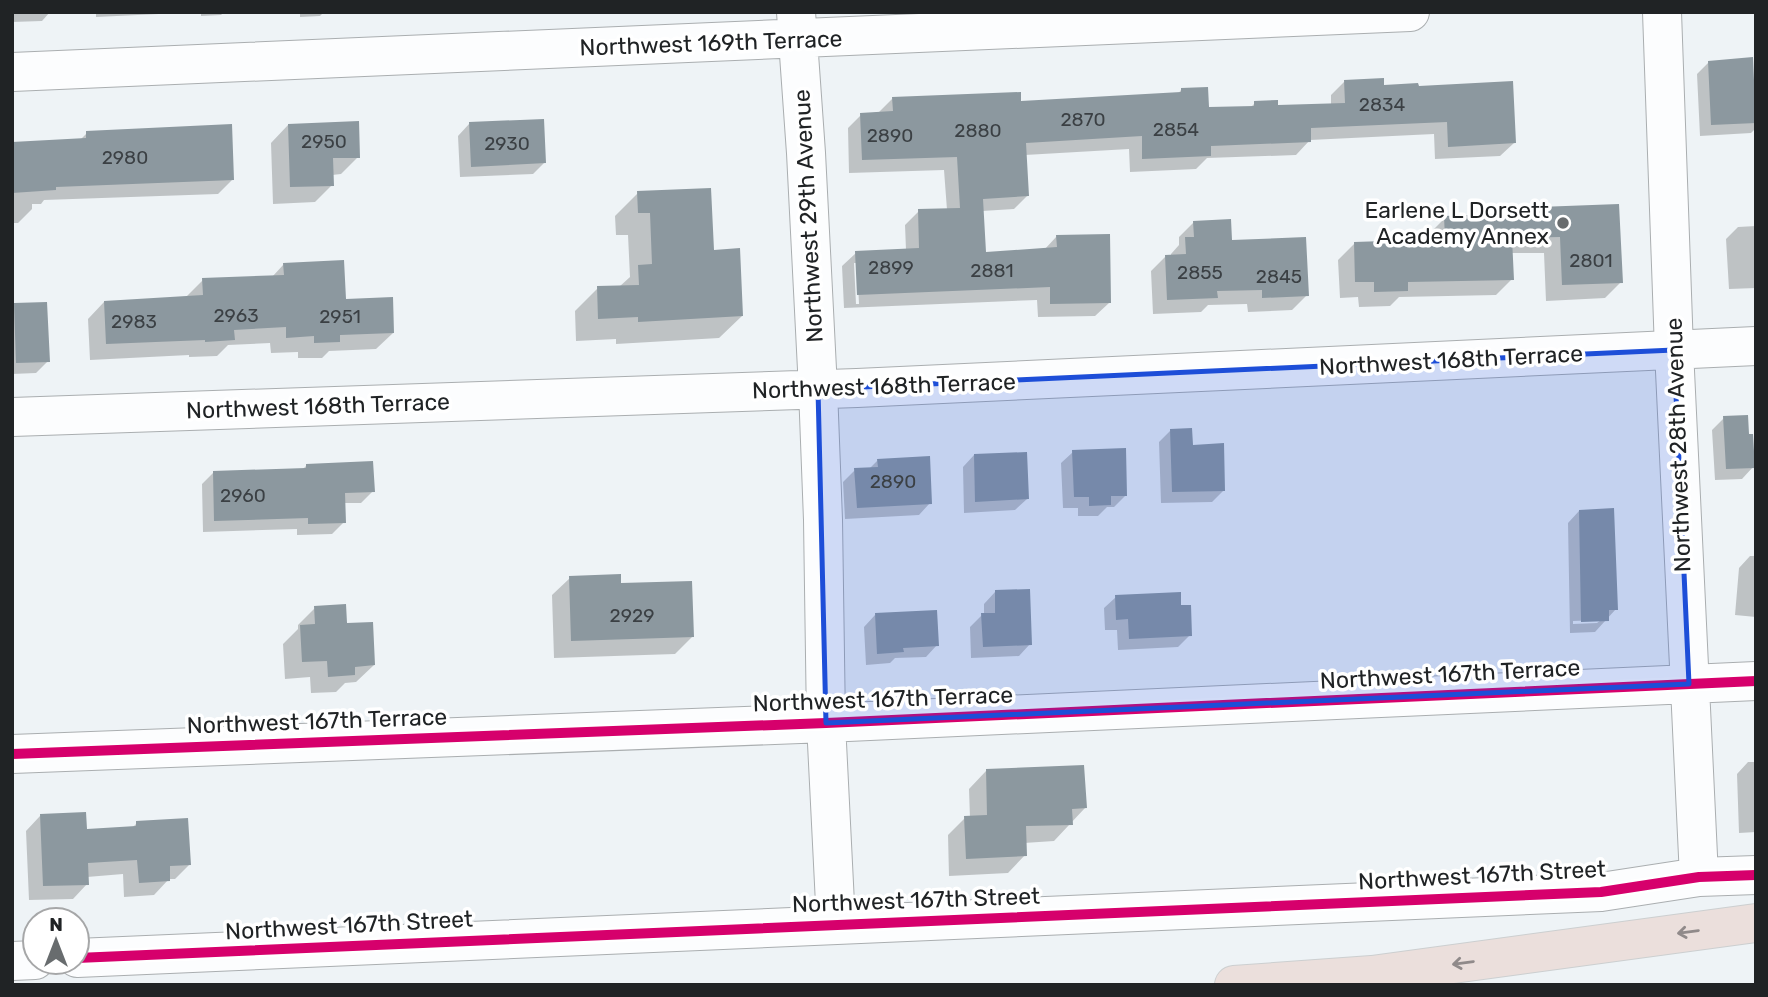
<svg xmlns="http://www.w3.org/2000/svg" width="1768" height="997" font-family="Rubik,sans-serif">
	<rect width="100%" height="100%" fill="#eef3f6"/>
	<path fill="#0003" fill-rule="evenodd" d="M12,12H50L42,21L12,22Z
		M96,12H224L221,15L201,16V12L96,17Z
		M300,12H324L320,16L300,17Z
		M1709,62L1753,82H1756V128L1751,133L1700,136L1697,74Z
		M1344,82L1382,87L1514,143L1500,156L1435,159L1434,134L1310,140L1296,155L1207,158L1196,169L1130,172L1129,149L1025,155L1028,195L1014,209L982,211L985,254L1044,250L1057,236L1109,303L1095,316L1038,317L1037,300L844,308L842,266L856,253L906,250L905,225L919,211L947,210L944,170L849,173L848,128L861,115L879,112L893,98L1020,102L1178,94L1181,90L1207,109L1250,108L1255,103L1277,107L1331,105V95ZM854,263H857L859,304H856Z
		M469,124L544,163L533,174L460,177L458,136Z
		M288,125L358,157L341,174L332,175V185L315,202L273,204L271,143Z
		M87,133L232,180L218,194L44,200L41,204H32V209L18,223H12V144L80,140Z
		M638,193L712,252L742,316L719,338L616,344V339L576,341L575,311L598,288L619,287L630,277L628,235H616L615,216Z
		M1540,209L1621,282L1605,298L1546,301L1544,253H1511L1512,279L1496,295L1399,297L1390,306L1359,307L1358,297L1340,298L1338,260L1355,243L1429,241V234L1445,218L1535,214Z
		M1194,222L1230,242L1307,295L1292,310L1248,312L1247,304L1208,305L1201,312L1153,314L1151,271L1166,256H1171V254L1179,245V237Z
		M1756,226V288L1729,289L1726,239L1738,227Z
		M284,264L344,301L393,333L376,349L329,351L322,358H298V352L271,353L270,343L228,345L217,356L189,357V355L90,360L88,319L104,302L187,298V296L203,280L272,277Z
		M15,305L48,361L36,373L12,374V307Z
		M1724,418L1753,467L1742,479L1715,480L1712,430Z
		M1170,431L1191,447L1224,490L1212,502L1161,503L1159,442Z
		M1073,452L1126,495L1114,507H1107L1098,516H1078V508H1063L1061,463Z
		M974,455L1027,499L1015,510L964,513L963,467Z
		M878,460L930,503L919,515L845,519L843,482L855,470L869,469Z
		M307,465L373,491L361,503H343L344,522L332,534L297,535V529L203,532L202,484L213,473L302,470Z
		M1579,511L1616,609L1595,632L1570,633L1568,523ZM1601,620L1597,623L1573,624V621Z
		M1750,556H1756V617L1735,615L1739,568Z
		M570,578L620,585L692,637L675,654L554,658L552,595Z
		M995,592L1030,644L1019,656L971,658L970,627L982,615H984V604Z
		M1116,597L1179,607L1190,635L1178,647L1118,650L1117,630H1105L1104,608Z
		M315,608L345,625L374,665L356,682L345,683L336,692L311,693L310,677L285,679L283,644L298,629V625Z
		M875,615L937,645L926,657L895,658L890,663L866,665L864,627Z
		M1748,762H1756V832L1739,833L1737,774Z
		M986,771L1085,808L1054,841L1024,843L1025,855L1008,873L949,876L948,835L965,818H970L969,789Z
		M40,816L85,831L132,828L137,823L190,864L175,879H169L154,895L124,897L123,874L87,877V884L73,899L29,900L26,831Z"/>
	<path fill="#8c989f" d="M1753,57L1754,80H1756V123L1711,125L1708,61Z
		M1384,78V85L1418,83L1419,86L1513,81L1516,143L1448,147L1447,122L1311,128V142L1211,146V156L1142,159V136L1026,143L1029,196L983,199L986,252L1057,247L1056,235L1110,234L1111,303L1050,304V287L857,295L855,251L919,248L918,209L960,208L957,157L862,160L860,113L893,111L892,97L1021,92V101L1181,92V88L1208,87L1209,107L1254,106V101L1278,100V105L1345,103L1344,80Z
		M544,119L546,163L471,167L469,122Z
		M359,121L360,158H333L334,186L290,187L288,124Z
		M232,124L234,180L56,187V190L12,193V142L86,138V131Z
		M711,188L714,250L740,248L743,316L638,322V317L598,319L597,286L639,285L638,265L652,264L650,213H638L637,191Z
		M1619,204L1623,283L1562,285L1560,237L1512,238L1514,280L1408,282V291L1374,292V282H1355L1354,242L1445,239L1444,216L1539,212V207Z
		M1231,219L1232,240L1306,237L1309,296L1262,298V290L1217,291L1218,298L1167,300L1165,255L1186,254L1185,237H1194L1193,221Z
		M344,260L346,299L393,297L394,333L340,335V342L314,343V336L286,338V327L234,330L235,340L205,342V340L106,344L104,301L203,295L202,278L284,275L283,263Z
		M47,302L50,362L16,363L14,303Z
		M1748,415L1749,434H1753L1755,468L1726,469L1723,416Z
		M1192,428L1193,445L1224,443L1225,491L1172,492L1170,429Z
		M1126,448L1127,496H1111V505L1089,506V497H1074L1072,450Z
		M1027,452L1029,499L975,502L974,454Z
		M930,456L932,504L857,508L854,468L878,467L877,459Z
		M373,461L375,492L345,493L346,523L308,524V518L214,521L213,471L306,468V464Z
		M1614,508L1618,610H1609V621L1581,622L1579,510Z
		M621,574V583L692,581L694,637L571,641L569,576Z
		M1030,589L1032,645L983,647L981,613H995V590Z
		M1181,592V605H1191L1192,636L1129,639L1128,619L1116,620L1115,595Z
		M346,604L347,623L373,622L375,665L355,667V675L328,677L327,661L302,662L300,625L315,624L314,606Z
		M937,610L939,646L903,648L904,652L877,654L875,613Z
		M1084,765L1087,808L1072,809L1073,825L1026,826L1027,856L966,859L964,816L987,815L986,769Z
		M86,812L87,829L136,826V821L188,818L191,865L170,866V881L139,883L137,860L88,863L89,885L43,886L40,814Z"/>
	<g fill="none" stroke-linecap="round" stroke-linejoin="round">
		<g stroke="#aaaeb0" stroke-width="40">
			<path id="minor" d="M796,12L806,153L818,389L823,520L826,723L836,924
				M1662,12L1674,350L1699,877
				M12,72L1410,12
				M12,417L857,388L1756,346
				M12,754L826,723L1756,681
				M77,958L1601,892L1699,877L1756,875
				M12,961L35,960"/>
		</g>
		<g stroke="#cccfd0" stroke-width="40">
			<path id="highway" d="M1234,985L1372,975L1756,923"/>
		</g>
		<use href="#minor" stroke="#fcfdfe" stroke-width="38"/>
		<use href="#highway" stroke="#ebdfdc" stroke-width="38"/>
		<g stroke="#fff" stroke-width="15">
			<path id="cycleway" d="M12,754L826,723L1756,681
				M77,958L1601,892L1699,877L1756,875"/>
		</g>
		<use href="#cycleway" stroke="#d6006c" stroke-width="10"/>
	</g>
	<defs><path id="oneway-shaft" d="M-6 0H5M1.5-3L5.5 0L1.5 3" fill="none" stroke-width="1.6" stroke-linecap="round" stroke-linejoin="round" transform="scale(1.75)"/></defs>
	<g stroke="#908a8a">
		<use href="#oneway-shaft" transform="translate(1688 932) rotate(172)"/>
		<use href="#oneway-shaft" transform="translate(1463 963) rotate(172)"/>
	</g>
	<path fill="#1d4ed8" fill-opacity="0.2" stroke="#1d4ed8" stroke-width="5" stroke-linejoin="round" d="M1674,350L1689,684L826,723L818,389Z"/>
	<circle fill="#686c6e" stroke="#fff" stroke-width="2.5" cx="1563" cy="223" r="7"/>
	<g text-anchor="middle" stroke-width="7" stroke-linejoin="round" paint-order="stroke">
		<g font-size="19" fill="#3b4044">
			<text x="1382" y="111">2834</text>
			<text x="1083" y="126">2870</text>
			<text x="1176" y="136">2854</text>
			<text x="978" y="137">2880</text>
			<text x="890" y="142">2890</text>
			<text x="324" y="148">2950</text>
			<text x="507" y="150">2930</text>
			<text x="125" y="164">2980</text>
			<text x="1591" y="267">2801</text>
			<text x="891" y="274">2899</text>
			<text x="992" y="277">2881</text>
			<text x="1200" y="279">2855</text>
			<text x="1279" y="283">2845</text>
			<text x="236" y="322">2963</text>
			<text x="340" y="323">2951</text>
			<text x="134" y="328">2983</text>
			<text x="893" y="488">2890</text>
			<text x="243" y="502">2960</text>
			<text x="632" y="622">2929</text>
		</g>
		<g font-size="23" fill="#202325" stroke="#fff">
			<text transform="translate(711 43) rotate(-2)" y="8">Northwest 169th Terrace</text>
			<text transform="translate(808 216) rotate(-93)" y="8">Northwest 29th Avenue</text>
			<text transform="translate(1451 360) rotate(-3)" y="8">Northwest 168th Terrace</text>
			<text transform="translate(884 386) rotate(-2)" y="8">Northwest 168th Terrace</text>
			<text transform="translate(318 406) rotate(-2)" y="8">Northwest 168th Terrace</text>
			<text transform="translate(1678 445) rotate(-92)" y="8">Northwest 28th Avenue</text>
			<text transform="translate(1450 674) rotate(-3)" y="8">Northwest 167th Terrace</text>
			<text transform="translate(883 699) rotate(-2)" y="8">Northwest 167th Terrace</text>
			<text transform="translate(317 721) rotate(-2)" y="8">Northwest 167th Terrace</text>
			<text transform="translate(1482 875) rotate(-3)" y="8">Northwest 167th Street</text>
			<text transform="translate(916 900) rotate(-2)" y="8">Northwest 167th Street</text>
			<text transform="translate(349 925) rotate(-3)" y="8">Northwest 167th Street</text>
		</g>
		<g font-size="23" fill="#202325" stroke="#fff" text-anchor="end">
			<text x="1549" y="218">Earlene L Dorsett<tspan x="1549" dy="26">Academy Annex</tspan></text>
		</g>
	</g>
	<rect width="1768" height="997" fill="none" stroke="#202325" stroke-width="28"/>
	<g transform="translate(56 941)"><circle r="33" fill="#ffffff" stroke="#a6a7a8" stroke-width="2"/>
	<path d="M0-5L12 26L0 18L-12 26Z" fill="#686c6e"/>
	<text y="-10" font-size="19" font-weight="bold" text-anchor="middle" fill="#202325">N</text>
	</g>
</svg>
